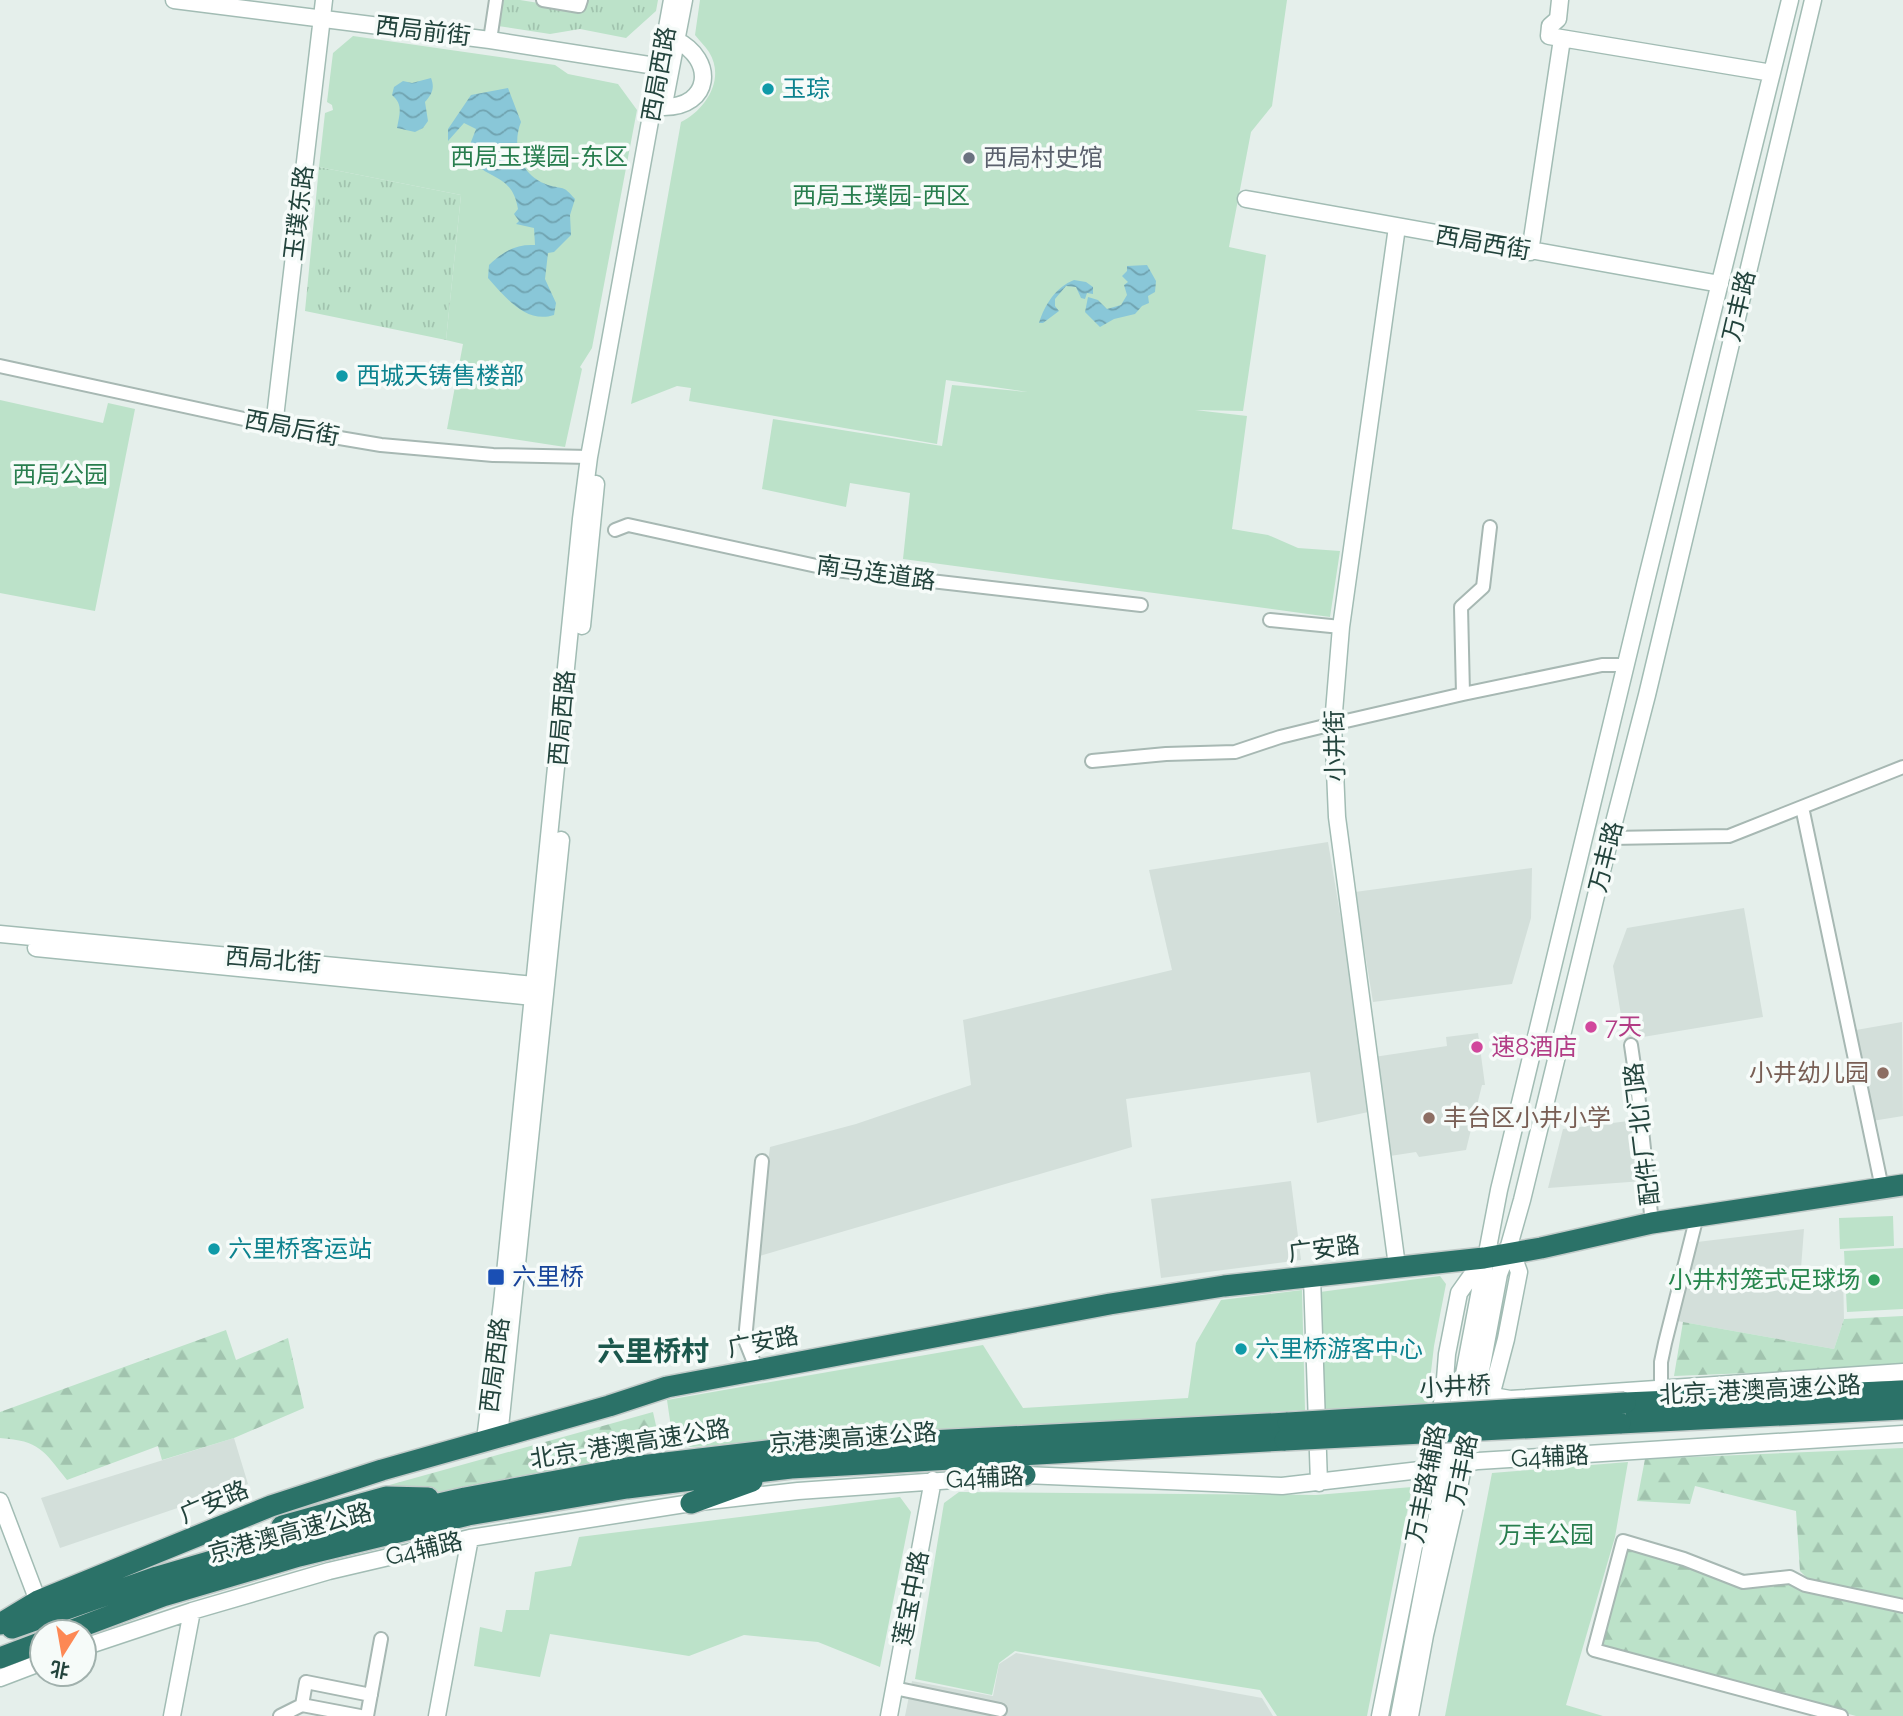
<svg xmlns="http://www.w3.org/2000/svg" width="1903" height="1716" font-family="Raleway,'Noto Sans SC',sans-serif">
	<defs>
		<pattern id="grass-tufts" width="24" height="20" patternUnits="userSpaceOnUse" patternTransform="scale(1.75)"><rect width="24" height="20" fill="#bce2c9"/><path d="M3 7l-1-3M5 7V3M7 7l1-3M15 17l-1-3M17 17v-4M19 17l1-3" fill="none" stroke="#a1c3ae"/></pattern>
		<pattern id="forest-firs" width="22" height="20" patternUnits="userSpaceOnUse" patternTransform="scale(1.75)"><rect width="22" height="20" fill="#bce2c9"/><path d="M5 1l3.5 6h-7zM16 11l3.5 6h-7z" fill="#a1c3ae"/></pattern>
		<pattern id="water-waves" width="16" height="10" patternUnits="userSpaceOnUse" patternTransform="scale(1.75)"><rect width="16" height="10" fill="#89c7d8"/><path d="M0 5q4-4 8 0t8 0" fill="none" stroke="#70a3b0"/></pattern>
	</defs>
	<rect width="100%" height="100%" fill="#e5efeb"/>
	<path fill="#d3dfda" d="M1328,842L1373,1111L1317,1123L1310,1072L1126,1099L1132,1147L756,1257L770,1147L856,1124L971,1085L963,1020L1172,970L1149,870Z
		M1532,868L1531,918L1512,984L1373,1002L1355,892Z
		M1744,908L1763,1017L1625,1040L1613,966L1627,928Z
		M1902,1022L1903,1116L1872,1121L1856,1030Z
		M1478,1033L1485,1085H1482L1466,1150L1419,1157L1416,1152L1390,1156L1374,1057L1447,1046L1446,1037Z
		M1637,1120L1643,1181L1548,1188L1563,1129Z
		M1291,1181L1301,1260L1161,1278L1151,1199Z
		M1804,1229L1801,1268L1843,1274L1844,1319L1834,1349L1677,1321L1697,1242Z
		M234,1438L248,1484L60,1548L41,1498Z
		M1016,1653L1262,1698L1273,1716H905L912,1681L993,1696L999,1664Z"/>
	<path fill="url(#grass-tufts)" d="M504,0H520L582,10L585,0H658L656,11L626,38L580,29L550,34L498,26Z
		M319,167L461,195L446,340L305,311Z"/>
	<path fill="url(#forest-firs)" d="M1903,1316V1367L1674,1376L1683,1322L1834,1349L1844,1319Z
		M226,1330L236,1360L288,1338L304,1408L234,1438L162,1460L158,1446L67,1480C43,1450 40,1441 0,1438V1412Z
		M653,1412L661,1448L639,1451V1462L443,1493L379,1495L375,1489Z
		M1903,1448V1602L1810,1581L1800,1571L1796,1511L1695,1486L1690,1504L1637,1501L1645,1459Z
		M1627,1547L1680,1563L1739,1587L1788,1582L1903,1612V1716H1856L1601,1647Z"/>
	<path fill="#bce2c9" d="M700,0H1287L1272,106L1251,132L1229,247L1266,255L1243,411L1195,410L1247,416L1232,529L1268,535L1298,548L1340,551L1330,617L903,559L910,493L850,483L846,507L762,489L773,419L942,446L952,385L1028,392L946,380L937,444L689,401L691,388L677,386L631,404L681,122C705,110 726,79 709,52C705,46 699,40 695,35Z
		M353,36L555,65L568,74L618,84L637,110L592,348L580,367L582,369L565,447L447,429L463,344L446,340L461,195L319,167L325,113L333,110L332,105L327,102L333,53Z
		M0,400L103,423L108,403L135,409L95,611L0,593Z
		M1893,1216L1894,1246L1840,1249L1839,1218Z
		M1903,1248V1309L1847,1312L1844,1251Z
		M1440,1276L1446,1284L1434,1346L1427,1406L1323,1410L1320,1292Z
		M1302,1290L1305,1410L674,1448L667,1400L983,1345L1023,1408L1188,1398L1196,1343L1221,1300Z
		M1628,1462L1615,1537L1566,1705L1603,1716H1445L1492,1473Z
		M1412,1487L1367,1716H1277L1260,1690L1015,1651L999,1663L992,1695L915,1679L944,1503L959,1492L1316,1495Z
		M900,1497L911,1512L880,1667L818,1642L744,1635L689,1656L550,1634L540,1677L474,1666L480,1627L502,1632L506,1610H529L535,1572L571,1566L579,1537Z"/>
	<path fill="url(#water-waves)" d="M431,78C435,88 432,94 425,102L428,121L423,128L415,132L397,128C399,115 404,105 392,95L394,87L403,81L412,83Z
		M508,88L521,122C511,147 521,176 548,185C564,190 562,184 575,199L570,215L571,235L554,252L548,253L545,279L556,303L554,315C526,324 506,298 488,278L489,265C504,251 515,244 535,245L534,228L516,224L519,221L514,214L518,209C512,172 487,182 469,156L471,142L476,129L464,123L448,141V129L471,95Z
		M1147,265L1156,281L1155,292L1148,296L1149,303L1142,306L1135,314L1114,319L1100,327L1085,312L1088,297L1098,300L1107,309L1121,305L1127,295L1124,285L1128,282L1122,276L1127,271V266Z
		M1074,280L1086,282L1093,287V294L1087,293L1085,299L1081,298L1076,287L1066,286L1055,299V306L1059,311L1043,323H1039C1045,304 1056,287 1074,280Z"/>
	<g fill="none" stroke-linecap="round" stroke-linejoin="round">
		<g stroke="#a7b8b3" stroke-width="16">
			<path id="street" d="M543,0L579,6L581,0
				M490,40L496,0
				M0,366L304,432L381,445L493,455L589,457
				M615,530L628,525L835,570L1141,605
				M1270,620L1341,627
				M1463,694L1461,607L1483,587L1490,527
				M1092,761L1166,754L1235,752L1280,737L1333,724L1463,694L1602,665H1626
				M1802,807L1882,1188
				M1610,838L1729,836L1903,767
				M1631,1045L1638,1093L1652,1223
				M757,1370L745,1340L762,1161
				M1661,1389V1362L1665,1343L1697,1216
				M894,1688L1000,1710
				M280,1716L302,1705
				M360,1716L302,1705L306,1682L371,1695
				M367,1716L381,1639
				M1841,1716L1594,1650L1623,1541L1684,1559L1743,1582L1790,1577L1805,1585L1903,1606"/>
		</g>
		<g stroke="#a2bcb4" stroke-width="19">
			<path id="secondary" d="M174,0L490,40L668,68
				M1560,0L1558,19L1550,26L1549,36L1772,73
				M664,104L684,0
				M664,107C711,107 716,60 676,40
				M1246,199L1720,284
				M1530,252L1562,39
				M274,426L324,0
				M582,626L596,484
				M0,934L545,986
				M36,948L543,998
				M1397,1266L1337,817L1333,724L1341,627L1397,227
				M1312,1277L1319,1483
				M1476,1393L1510,1399L1903,1372
				M1484,1401L1491,1396L1506,1339L1519,1272L1515,1261L1507,1253
				M499,1437L561,840
				M485,1440L502,1303L581,519L589,457L672,0
				M0,1501L38,1601L29,1604
				M84,1647L192,1611L329,1571L470,1538L691,1503L798,1491L1025,1475L1282,1486L1446,1467L1478,1461L1903,1434
				M0,1678L42,1662
				M172,1716L192,1611
				M437,1716L470,1538
				M889,1716L933,1480
				M1380,1716L1433,1451L1444,1392L1447,1354L1459,1293L1481,1262
				M1399,1716L1499,1190L1646,581L1790,0
				M1410,1716L1425,1635L1459,1488L1499,1274L1507,1253L1522,1200L1610,838L1647,695L1813,0"/>
		</g>
		<g stroke="#c1cac8" stroke-width="24">
			<path id="highway" d="M1625,1403L1903,1391
				M1620,1423L1903,1409
				M974,1465L1025,1475
				M691,1503L752,1481
				M282,1526L386,1497L428,1498
				M0,1624L38,1601L271,1506L382,1470L609,1406L667,1387L1110,1304L1224,1286L1484,1258L1541,1248L1652,1223L1903,1185
				M12,1628L157,1577L294,1537L465,1498L632,1467L791,1448L1288,1423
				M67,1632L163,1596L299,1556L468,1515L627,1488L791,1468L1285,1440
				M0,1658L42,1642"/>
		</g>
		<use href="#street" stroke="#fff" stroke-width="12"/>
		<use href="#secondary" stroke="#fff" stroke-width="16"/>
		<use href="#highway" stroke="#2b7268" stroke-width="21"/>
		<g stroke="#c1cac8" stroke-width="24" stroke-linecap="butt">
			<path id="highway-bridge" d="M1288,1423L1625,1403
				M1285,1440L1620,1423"/>
		</g>
		<use href="#highway-bridge" stroke="#2b7268" stroke-width="21"/>
	</g>
	<g fill="#0f9aa8" stroke="#f6fbf9" stroke-width="2.5">
		<circle cx="768" cy="89" r="7"/>
		<circle cx="342" cy="376" r="7"/>
		<circle cx="214" cy="1249" r="7"/>
		<circle cx="1241" cy="1349" r="7"/>
	</g>
	<circle fill="#6b7280" stroke="#f6fbf9" stroke-width="2.5" cx="969" cy="158" r="7"/>
	<g fill="#d1479c" stroke="#f6fbf9" stroke-width="2.5">
		<circle cx="1591" cy="1027" r="7"/>
		<circle cx="1477" cy="1047" r="7"/>
	</g>
	<g fill="#8d6e63" stroke="#f6fbf9" stroke-width="2.5">
		<circle cx="1883" cy="1073" r="7"/>
		<circle cx="1429" cy="1118" r="7"/>
	</g>
	<rect fill="#1a4fb4" stroke="#f6fbf9" stroke-width="2.5" x="487" y="1268" width="18" height="18" rx="3.5"/>
	<circle fill="#2e9e5b" stroke="#f6fbf9" stroke-width="2.5" cx="1874" cy="1280" r="7"/>
	<g text-anchor="middle" stroke-width="7" stroke-linejoin="round" paint-order="stroke">
		<g font-size="24" fill="#22433c" stroke="#f6fbf9">
			<text transform="translate(423 31) rotate(7)" y="8">西局前街</text>
			<text transform="translate(659 74) rotate(-80)" y="8">西局西路</text>
			<text transform="translate(299 213) rotate(-83)" y="8">玉璞东路</text>
			<text transform="translate(1483 243) rotate(10)" y="8">西局西街</text>
			<text transform="translate(1739 306) rotate(-77)" y="8">万丰路</text>
			<text transform="translate(292 428) rotate(11)" y="8">西局后街</text>
			<text transform="translate(876 573) rotate(8)" y="8">南马连道路</text>
			<text transform="translate(562 718) rotate(-85)" y="8">西局西路</text>
			<text transform="translate(1335 746) rotate(-91)" y="8">小井街</text>
			<text transform="translate(1606 857) rotate(-76)" y="8">万丰路</text>
			<text transform="translate(273 960) rotate(5)" y="8">西局北街</text>
			<text transform="translate(1642 1134) rotate(-97)" y="8">配件厂北门路</text>
			<text transform="translate(1324 1249) rotate(-7)" y="8">广安路</text>
			<text transform="translate(763 1342) rotate(-11)" y="8">广安路</text>
			<text transform="translate(495 1365) rotate(-83)" y="8">西局西路</text>
			<text transform="translate(1455 1387) rotate(-3)" y="8">小井桥</text>
			<text transform="translate(1760 1390) rotate(-3)" y="8">北京-港澳高速公路</text>
			<text transform="translate(853 1438) rotate(-4)" y="8">京港澳高速公路</text>
			<text transform="translate(630 1444) rotate(-9)" y="8">北京-港澳高速公路</text>
			<text transform="translate(1550 1457) rotate(-3)" y="8">G4辅路</text>
			<text transform="translate(1462 1470) rotate(-79)" y="8">万丰路</text>
			<text transform="translate(985 1478) rotate(-3)" y="8">G4辅路</text>
			<text transform="translate(1426 1484) rotate(-79)" y="8">万丰路辅路</text>
			<text transform="translate(214 1502) rotate(-23)" y="8">广安路</text>
			<text transform="translate(290 1533) rotate(-15)" y="8">京港澳高速公路</text>
			<text transform="translate(424 1549) rotate(-13)" y="8">G4辅路</text>
			<text transform="translate(911 1598) rotate(-79)" y="8">莲宝中路</text>
		</g>
		<g font-size="24" fill="#0d838f" stroke="#f6fbf9" text-anchor="start">
			<text x="782" y="97">玉琮</text>
			<text x="356" y="384">西城天铸售楼部</text>
			<text x="228" y="1257">六里桥客运站</text>
			<text x="1255" y="1357">六里桥游客中心</text>
		</g>
		<g font-size="24" fill="#287e4e" stroke="#f6fbf9">
			<text x="539" y="165">西局玉璞园-东区</text>
			<text x="881" y="204">西局玉璞园-西区</text>
			<text x="60" y="483">西局公园</text>
			<text x="1546" y="1543">万丰公园</text>
		</g>
		<g font-size="24" fill="#5b616d" stroke="#f6fbf9" text-anchor="start">
			<text x="983" y="166">西局村史馆</text>
		</g>
		<g font-size="24" fill="#b23c85" stroke="#f6fbf9" text-anchor="start">
			<text x="1605" y="1035">7天</text>
			<text x="1491" y="1055">速8酒店</text>
		</g>
		<g font-size="24" fill="#785e54" stroke="#f6fbf9" text-anchor="end">
			<text x="1869" y="1081">小井幼儿园</text>
			<text x="1443" y="1126" text-anchor="start">丰台区小井小学</text>
		</g>
		<g font-size="24" fill="#164399" stroke="#f6fbf9" text-anchor="start">
			<text x="512" y="1285">六里桥</text>
		</g>
		<g font-size="24" fill="#27864d" stroke="#f6fbf9" text-anchor="end">
			<text x="1860" y="1288">小井村笼式足球场</text>
		</g>
		<g font-size="28" font-weight="bold" fill="#1b574c" stroke="#f6fbf9">
			<text x="653" y="1361">六里桥村</text>
		</g>
	</g>
	<g transform="translate(63 1653) rotate(191)"><circle r="33" fill="#f6fbf9" stroke="#a1b1ad" stroke-width="2"/>
	<path d="M0-5L12 26L0 18L-12 26Z" fill="#fd8854"/>
	<text y="-10" font-size="19" font-weight="bold" text-anchor="middle" fill="#22433c">北</text>
	</g>
</svg>
